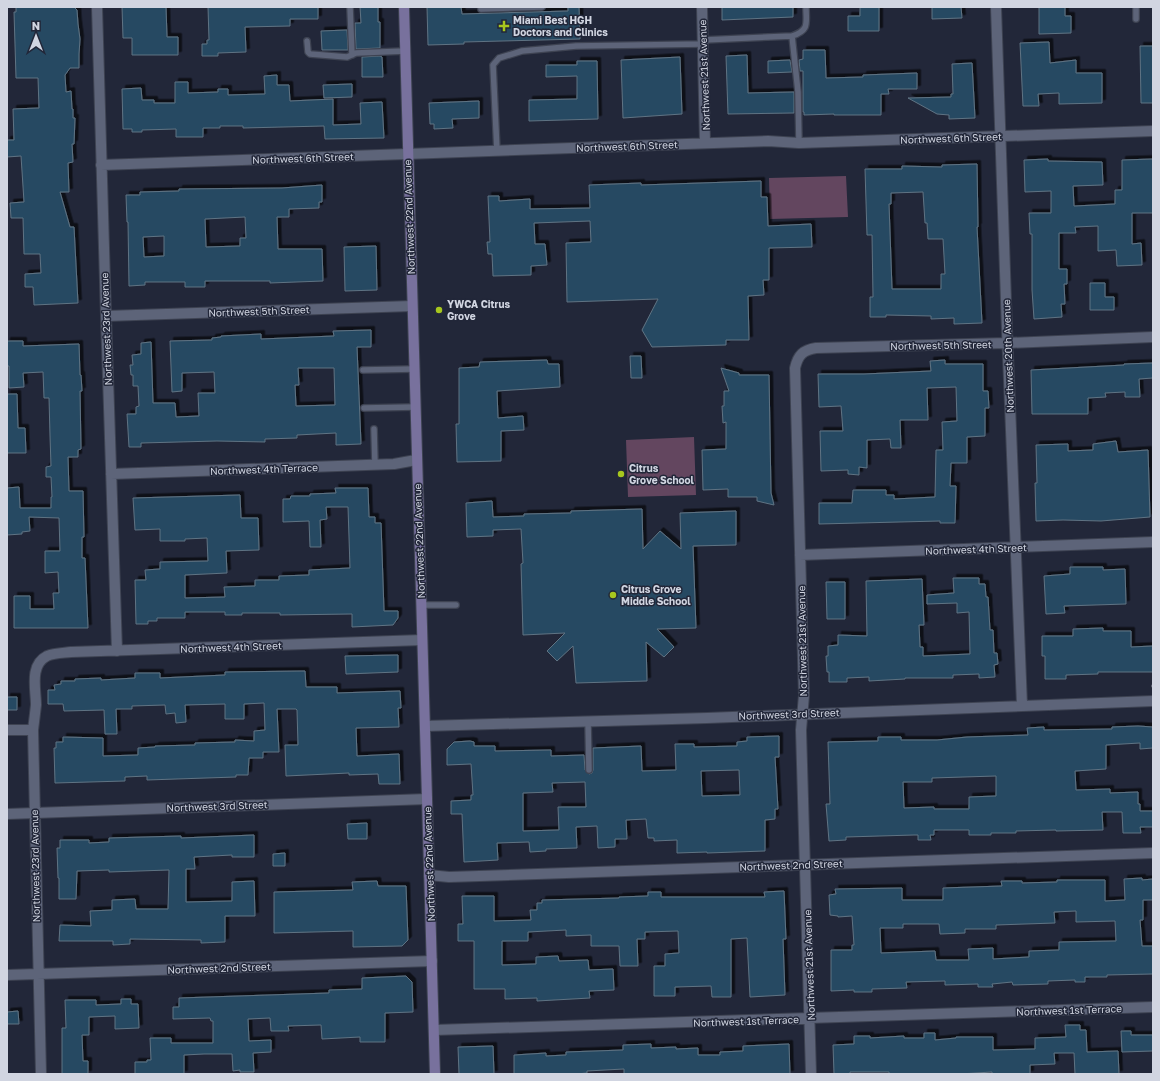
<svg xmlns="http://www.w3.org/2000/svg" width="1160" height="1081" font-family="'Golos Text',sans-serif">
	<defs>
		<filter id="shadow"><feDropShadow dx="3.5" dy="-3.5" stdDeviation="0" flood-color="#0009"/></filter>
	</defs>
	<rect width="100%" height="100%" fill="#222739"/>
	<path fill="#63465f" d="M846,176L848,217L770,219L769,178Z
		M694,437L696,495L628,497L626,440Z"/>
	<path fill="#284a62" stroke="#5f7383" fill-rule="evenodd" filter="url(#shadow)" d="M16,7H74L77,10L78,24L80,39L79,54V68H70L65,75L66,92L71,91L72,109H73V118H75L74,144H72L73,162L68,163L69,192H60L70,227H74L78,303L34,305L33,287H25V274L41,273L40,254H24L23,218H11L10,203L24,202L21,156L7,157V140H14L13,109L39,108L38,78H16L14,12H16Z
		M122,7H166L167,37H178V55H132V38H123Z
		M208,7H318V19H290V26L245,27L246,52L218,53V56H202V44H207V40H209Z
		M360,7H378V22H380V48L356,49L355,23H361Z
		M427,7H461L462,14L568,11V7H579L580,39L464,42V44L428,45Z
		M722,7H793V17L722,20Z
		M860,7H879V31H848V16H860Z
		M932,7H961L962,18L932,19Z
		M1039,7H1065V16H1071V33L1039,34Z
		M347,30L348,50H322L321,31Z
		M1049,42L1050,63L1076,60V73H1102V103L1059,104V93L1038,94L1039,106H1023L1020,43Z
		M1140,46H1153V103H1141Z
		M803,50H825L826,78L863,77V75L917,73V89H888L889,94H881V115H834V114L804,115V112H803V71H800L799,60L803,59Z
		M747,55L748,93L794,92V113L728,114L726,56Z
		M380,56L382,57L383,77H362V57Z
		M680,57L682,114L623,118L621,60Z
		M790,60L792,72L768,73V61Z
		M577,61H597L598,119L529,121V100L577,99V76L546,77V65H577Z
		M972,63L975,118L949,119V115L937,114L908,98L951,97V94H953L952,64Z
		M277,75V85H289L290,101L333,99V125L361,124L360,103L382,102L384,138L325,139L324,126L243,128V126H220V128H203V137H176V129L142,130V132H132V129H123L122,89L141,88L142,100H154V103H175V82H188V93L218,92V89H228V95L265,94L264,76Z
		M352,84V97L324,98L323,85Z
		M479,101V118L452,119L453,128L434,129V124H430L429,103Z
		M1048,159V161L1102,162L1103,185L1073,186L1074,206H1075L1115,204V190H1122V160L1153,159V213H1132V244L1141,243L1142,265L1117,266L1116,250L1098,251V226L1075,227L1076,233H1059V269H1067V284H1064L1065,304H1061L1062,317L1034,319L1032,290V234H1030L1029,213H1051V191L1025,192L1024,160Z
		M977,164L978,227H977L982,323L954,324V318L931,319V316L886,315V317H870V297H873L872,235H867L865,169H902V166L942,167V165ZM923,192L925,223H927L928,239H943L945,274H941V289H892L889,204H891V193Z
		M761,181V197H767L768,226L811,224L812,247L769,248V280H763L764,295L748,296L749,340H726V345L652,347L642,330L658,299L567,302L566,243L591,242L590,221L534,223L535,244H545L547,265L531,266V275L493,276L492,254H488L487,242H490L488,196H499V201L530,199V209L590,208L589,185L641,183V185Z
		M322,185V202H319V208L289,209V217H277L278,249H322L323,281L270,283V281H205V287H185V282H145V285L129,286L128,222H127L126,195H140V192L179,191V189L282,188ZM245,217L246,238H240V246L206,247L205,219ZM164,236V256L144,257L143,237Z
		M376,246L377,290L345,291L344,247Z
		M1090,283H1105V297H1114V310H1090Z
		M371,330V347H357L361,444L336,445V433L297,435V438L265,439V442L217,441L141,443V447H129L127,414H136V407L139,406L138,386H133V375H131L130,365H133L132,355L141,354V343L151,342L153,403H175L176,417L199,416L198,393H215L214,372L182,373V391L172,392L170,341L212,340V338L221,337V336L261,334V339L334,336L333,331ZM298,368H334L335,405L296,406L295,385H299Z
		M7,341H23V346L79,344L80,375H81L82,391H80L81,449L78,450V457H68L69,491H83L84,537H82V558H85L88,628H14V596H30V609H54L53,593H59L58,572L45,573V551H60L59,518L29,517L30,531L22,532V534L7,535V488L19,487L20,508H51V497H52L51,477H46V467L51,466L50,436L49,398H44L43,372L23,373L24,387L9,388V366H7Z
		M630,356H641L642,378H631Z
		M547,360L548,364H559L560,387L497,391L498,418L523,416L524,430L501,431V461L457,462L456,424H459V368L479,367L480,362Z
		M945,360V364H983V391H988L989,408H985V436L967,437V463H951L950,486H956L955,523H940V521L819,524V503H852L853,490H886V495H894V499L935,497L936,450H943L942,422L957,421L956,387L927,388L928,420H900L901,448H891L890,439L867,440V468L859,467V475L848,474V470L821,471L820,431H843L841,406L819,407L818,374H864L931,371L930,361Z
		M1153,363V378L1139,379L1140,397H1125V392L1105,393L1106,397L1088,398V414H1032L1031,370L1124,365V364Z
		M721,368L739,373V375H769L771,493L774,505L757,501V497H728V489L703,490L702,450L726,449V422L723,423L722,406H724V391H729Z
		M7,394H17L18,428H25L26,453H7Z
		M1116,441L1118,452L1148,450L1150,517L1101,521L1063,520L1036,521L1035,483H1037L1036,445L1068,444V451L1093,450V444Z
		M335,488H368L369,517H375V523H381L384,611H398V618L393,625L352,627V614L280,615V613H242V615H225V612H185V618H157V621H148V624H136L135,580H146L145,570L160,569V562L208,561L207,538L185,539V541H160V529L135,530L133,498L240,495L241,518H258L259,550L226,551L227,573L185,575V598L225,597L224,587L255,586V580H279V576L309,575V570L350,568L348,507H326L327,519L320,520L321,547H310L309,521L283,522V499H290L291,496H310V494L336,493Z
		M492,501L493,517L524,516V514L571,513V511L642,509L643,549L660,531L681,549L680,513L736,511V545L693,546L696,628L657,629L674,647L664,657L646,642L647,681L576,683L573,646L557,661L547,651L565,633L523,635L521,564L523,563L521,529L493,530V536L467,537L466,503Z
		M1070,567H1103V570L1125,569L1126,604L1064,606L1065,613L1046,614L1044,576L1070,574Z
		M953,578H979V584H985L986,597H988L990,630H993L994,653H997L998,664L994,665L995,677L979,678V674L953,675V678H905V679L869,681V677L847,678V682H829V672H827L826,656H828V646L838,645V635L867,636L866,581L922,579L924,625H919L920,647H923V656L970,654L969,612L957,613V603L927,604V595L954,593Z
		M826,582H845V619H827Z
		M1103,628V631H1131V647L1153,646V672H1098V674L1066,675V679H1045V656H1042V636H1073V629Z
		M398,655V672L346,674L345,656Z
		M305,671L306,687H337V693L400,691L401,708H398L399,727L356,728L357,756L399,754L400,784H379L378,774L349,775V773L286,776L285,745H298L297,710L296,709H277L279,752H263V758H249L248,775H236V777L147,780V776L125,777V781L55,783L54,748H56V742H63V737L103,738V756L138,755V748L155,747V746L195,745V743L235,742V740L254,741V731L265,730L264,703L244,704V719H225V704L185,705L186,722L176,723L175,713L166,714L165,705L132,706V709H116L117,734H105L104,710L64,711L63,704H48V690H55L54,685L61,684V681H75V679L101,678V680L135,678V673H160V678L225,675V672Z
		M7,697H17V710H7Z
		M1138,726L1153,727V748L1140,749V743L1106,745V769L1075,771L1076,790L1110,789V793L1138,792V804H1140V811H1153V827H1140L1141,833H1123L1122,812H1102L1103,830L1056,831V830L1016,831V833H991V835H969V830H934V835H930L931,840H918V835H914L846,837V840L829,841L826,804H830L828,742L878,741V737H901V740H937L967,737L1028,735L1027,728L1044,727V730L1112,729V727ZM996,776V796L969,797V809H934V807L904,808L903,782H932V778Z
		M779,736V757H775L778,809H775V819L765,820V851L707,853V852L677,853V840L654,841V838H648L646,819L626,820L627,839H615V847L598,848L597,826L576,827L577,848L546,849V851L530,852L529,842L497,843L498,860L464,862L462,814H451V801L471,800V795H473L471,764L447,765V749L454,742L470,741L474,742V746H495V751L551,750V756L584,755L585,770L589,774L592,773L593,770V748L641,746L642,771L676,770L675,744H694V747L737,746V742L747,741V737ZM739,770L740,795L702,796L701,771ZM585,782L586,807H558L559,830L523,831V793L553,792L552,783Z
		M367,823V839H348L347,824Z
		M254,835V857H232V855L194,857L195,869H186V902L232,901V882L254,881L255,916H225V942L201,943V940L130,939V944L113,945V941H59L60,925L91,926L90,911L112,910V900L135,899L136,909H168L169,870L109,872V870L77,871L76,899H59V878H58L57,848H60V840H89V843L109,842V838L181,836V838Z
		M285,853V866H273V854Z
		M1142,878V880L1153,879V900H1143V920H1140L1142,946H1153V974L1107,975V977H1085V982H1075V980L1048,981V984L1013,985L1012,982L992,984L993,987H978V984L945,985V981L906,982L907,988L872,989V992H854V990L831,991V950H852V945H854L852,916L838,917V916L830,915L829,895L836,894L835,889L902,888V900H943V888L1002,886L1001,881H1022V883L1057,882V880H1105V901L1125,900L1124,879ZM1076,911V922L1115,921L1116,941L1059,942V950L1029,951V957L993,959V948L968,949L969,960H936L935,951L881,953L880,928H903V924H939L940,934L965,933V929H996V925L1055,923L1054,912Z
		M377,881L378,886H406L408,940L402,946L353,947V931L274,933V892L353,890L352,882Z
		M784,891L786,939H783L785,995L750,997L747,938L731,939V997H712L711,986L675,987V996H654V966H665V954L679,953L678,931L645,932V939H637L638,966H620L619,946H591V935L566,936V930L528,932V941H502V965L536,964V957L558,956L559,961L588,960L589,970L613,969L614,990L589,991L590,998L537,1001V998L505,999V989H474V941H458V924H463L462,896H494V921L531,920L530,910H537V903H542V900L619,898V897L648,896V892H661V897H765L764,892Z
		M406,976L412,982L413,1012L385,1013V1042H360V1037L322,1039L321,1025L288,1026L289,1031H271L270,1018L248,1019L249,1041L271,1040V1052L253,1053L254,1072H240V1070L233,1071L232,1054H204L184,1055V1074H135V1062H147V1060H151L150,1038H171V1043H213V1021H211L210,1018L173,1019V1007H179V998L329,993V990L362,989V978Z
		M121,999H131V1004H138L139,1028L115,1029V1016L89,1017V1035H82L83,1061H88V1074H62V1028H66L65,1000H96V1005L121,1004Z
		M18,1011L19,1024H7V1012Z
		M1065,1025H1080V1030H1086L1087,1052L1118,1051L1119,1074H1075L1074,1053H1054L1055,1064L1030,1065V1074H992V1072L960,1074H889V1072H850V1074H834L833,1045L854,1044V1036H870V1038L904,1036V1038H924V1033H935V1040L956,1038V1037H993V1050L1035,1049V1038L1066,1037Z
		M1121,1031H1131V1035H1153V1051L1122,1052Z
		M651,1044V1048L676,1047V1049L698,1048V1055H720V1052L743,1051V1046L789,1044L790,1074H624V1069L587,1071V1073L577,1074H514V1055L546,1053V1056L566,1055V1052L623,1050V1045Z
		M493,1046L494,1074H459L458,1047Z"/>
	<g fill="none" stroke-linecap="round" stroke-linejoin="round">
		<g stroke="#3e4352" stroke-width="8">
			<path id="lane" d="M350,7L352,55
				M481,7V9L542,7
				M1136,7V19
				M792,36L798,92L799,143
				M703,40L792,36C810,30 806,23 806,7
				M307,41L308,52L310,54L347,57L356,53L405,51
				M497,151L493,65L499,58L522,51L576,46L703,44
				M363,370L414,369
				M364,408L415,407
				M374,429L375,465
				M421,605H456
				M588,721L589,770"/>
		</g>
		<g stroke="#3e4352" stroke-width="12">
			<path id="street" d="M97,7L106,316L117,651
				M702,7L705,143
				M996,7L1007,330L1022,705
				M101,165L768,141L799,143L1153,131
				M106,316L412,306
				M111,474L394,464L416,460
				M800,555L1153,542
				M425,726L707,718L1153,701
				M7,730H33
				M7,814L427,799
				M429,875L449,877L1153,853
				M7,975L432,961
				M434,1030L1153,1007
				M41,1074L33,730C34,722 35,714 36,705C36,690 29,665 47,656C54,653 63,653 71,652L422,640
				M811,1074L801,730L804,695L795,368C798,355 803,350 816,348L1007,343L1153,337"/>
		</g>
		<g stroke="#3e4352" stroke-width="12">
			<path id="secondary" d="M404,7L435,1074"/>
		</g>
		<path stroke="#575b6c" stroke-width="2.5" stroke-dasharray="3 2" stroke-linecap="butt" d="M1151,686H1153"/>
		<use href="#lane" stroke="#5d6479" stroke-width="5.5"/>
		<use href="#street" stroke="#5d6479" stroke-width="10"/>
		<use href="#secondary" stroke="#78719d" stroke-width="10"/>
	</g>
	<g fill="#a7c71e" stroke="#222739" stroke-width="1.5">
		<path d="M502 20h4v4h4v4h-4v4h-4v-4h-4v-4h4z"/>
		<circle cx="439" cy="310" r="4"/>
		<circle cx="621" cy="474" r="4"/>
		<circle cx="613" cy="595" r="4"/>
	</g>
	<g text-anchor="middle" stroke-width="3" stroke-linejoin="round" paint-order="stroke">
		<g font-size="10" font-weight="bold" fill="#d1d5e1" stroke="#222739" text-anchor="start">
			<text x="513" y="24">Miami Best HGH<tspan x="513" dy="12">Doctors and Clinics</tspan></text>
			<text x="447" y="308">YWCA Citrus<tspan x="447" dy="12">Grove</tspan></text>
			<text x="629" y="472">Citrus<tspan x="629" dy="12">Grove School</tspan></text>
			<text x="621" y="593">Citrus Grove<tspan x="621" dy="12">Middle School</tspan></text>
		</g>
		<g font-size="10" fill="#d1d5e1" stroke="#222739">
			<text transform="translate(704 75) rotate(-92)" y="4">Northwest 21st Avenue</text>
			<text transform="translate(951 138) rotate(-2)" y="4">Northwest 6th Street</text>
			<text transform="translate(627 146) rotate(-2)" y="4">Northwest 6th Street</text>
			<text transform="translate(303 158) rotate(-2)" y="4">Northwest 6th Street</text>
			<text transform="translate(409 217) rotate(-92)" y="4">Northwest 22nd Avenue</text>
			<text transform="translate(259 311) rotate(-2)" y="4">Northwest 5th Street</text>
			<text transform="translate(106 329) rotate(-92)" y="4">Northwest 23rd Avenue</text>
			<text transform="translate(941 345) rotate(-1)" y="4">Northwest 5th Street</text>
			<text transform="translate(1008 356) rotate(-92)" y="4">Northwest 20th Avenue</text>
			<text transform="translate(264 469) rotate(-2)" y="4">Northwest 4th Terrace</text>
			<text transform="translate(419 541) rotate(-92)" y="4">Northwest 22nd Avenue</text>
			<text transform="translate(976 549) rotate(-2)" y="4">Northwest 4th Street</text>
			<text transform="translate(802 641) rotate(-91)" y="4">Northwest 21st Avenue</text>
			<text transform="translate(231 647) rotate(-2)" y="4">Northwest 4th Street</text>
			<text transform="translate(789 714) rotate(-2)" y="4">Northwest 3rd Street</text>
			<text transform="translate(217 806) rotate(-2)" y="4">Northwest 3rd Street</text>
			<text transform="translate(429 864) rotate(-92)" y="4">Northwest 22nd Avenue</text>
			<text transform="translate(791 865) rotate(-2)" y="4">Northwest 2nd Street</text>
			<text transform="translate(35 866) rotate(-91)" y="4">Northwest 23rd Avenue</text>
			<text transform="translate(809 965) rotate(-92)" y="4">Northwest 21st Avenue</text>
			<text transform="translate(219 968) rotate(-2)" y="4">Northwest 2nd Street</text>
			<text transform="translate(1069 1010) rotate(-2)" y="4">Northwest 1st Terrace</text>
			<text transform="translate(746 1021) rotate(-2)" y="4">Northwest 1st Terrace</text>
		</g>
	</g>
	<rect width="1160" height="1081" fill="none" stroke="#d1d5e1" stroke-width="16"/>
	<g transform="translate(36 36)" stroke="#222739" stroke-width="3" paint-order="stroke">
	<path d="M0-3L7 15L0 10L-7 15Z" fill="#d1d5e1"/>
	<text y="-6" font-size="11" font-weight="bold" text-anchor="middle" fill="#d1d5e1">N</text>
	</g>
</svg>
